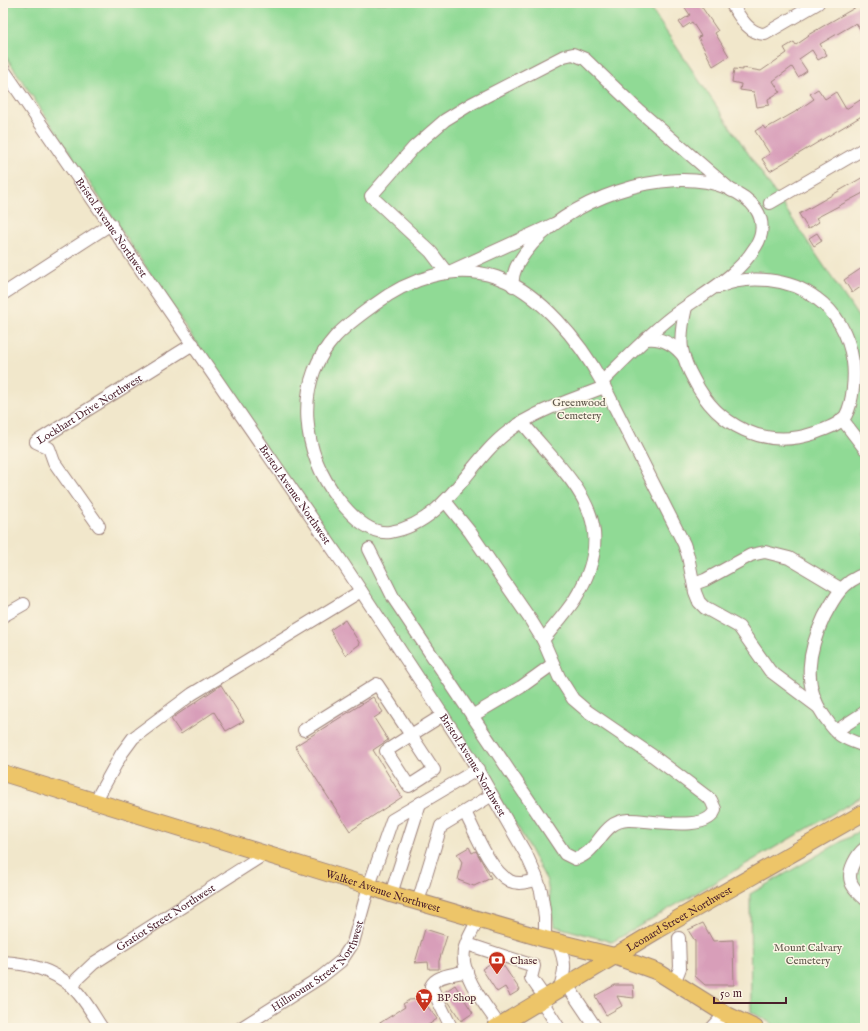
<svg xmlns="http://www.w3.org/2000/svg" width="868" height="1031" font-family="'IM FELL English',serif">
	<rect width="100%" height="100%" fill="#fcf5e5"/>
	<filter id="ink" filterUnits="userSpaceOnUse"><feTurbulence type="fractalNoise" baseFrequency=".025" numOctaves="2"/><feDisplacementMap in="SourceGraphic" scale="8" xChannelSelector="R" yChannelSelector="G"/><feConvolveMatrix kernelMatrix="1 2 1 2 8 2 1 2 1" color-interpolation-filters="sRGB"/></filter>
	<filter id="wash" filterUnits="userSpaceOnUse"><feTurbulence type="fractalNoise" baseFrequency=".012" numOctaves="4" result="noise"/><feDisplacementMap in="SourceGraphic" scale="16" xChannelSelector="R" yChannelSelector="G"/><feGaussianBlur stdDeviation="0.9" result="paint"/><feColorMatrix in="noise" values="0 0 0 0 0 0 0 0 0 0 0 0 0 0 0 0 0 1.4 0 .05"/><feComposite in="paint" operator="in"/></filter>
	<g filter="url(#wash)">
		<rect width="100%" height="100%" fill="#f1e7cb"/>
		<path fill="#90da95" stroke="#6d7c60" d="M3,3H647L865,327V795L612,942L554,926L547,881L519,829L3,52Z
			M865,828V1028H780L751,1012L750,894Z"/>
		<g id="blocks">
			<path fill="#d89eb9" d="M682,3H699L718,31L715,33L729,56L713,66L698,37L701,36L692,22L683,28L679,22L690,15Z
				M863,3H865V37L856,23L820,44L827,55L818,60L812,50L799,59L807,71L798,77L792,67L773,81L780,92L768,99L769,105L757,107L754,92L740,90L741,84L732,82L734,69L743,70V68L761,71L787,53L784,48L794,42L796,45L809,36L808,35Z
				M818,89L825,99L836,92L846,109L865,97V114L770,171L762,159L770,154L755,131L763,126L765,129L795,112L814,99L810,94Z
				M865,176V192L816,218L819,222L808,229L799,214Z
				M817,233L822,241L814,246L809,238Z
				M865,266V284L852,293L844,280Z
				M345,620L360,644L345,655L330,630Z
				M221,685L244,721L226,731L214,712L181,734L171,719Z
				M373,697L383,712L374,718L388,740L373,750L402,797L350,831L295,746Z
				M469,847L472,853L476,851L491,878L474,886L458,880L462,862L457,854Z
				M703,923L713,941L733,940L734,985H705L695,976V941L688,930Z
				M425,929L447,936L439,961V969H429L428,962L415,963Z
				M494,961L499,968L503,965L520,990L510,996L505,987L497,992L482,969Z
				M455,985L473,1013L461,1021L443,993Z
				M615,985H633L634,998L617,996L622,1006L606,1015L595,996Z
				M422,999L437,1019L424,1028H372L405,1007L403,1004L409,1000Z"/>
		</g>
	</g>
	<g filter="url(#ink)">
		<use href="#blocks" fill-opacity="0" stroke="#9e837b" stroke-width="1"/>
		<g fill="none" stroke-linecap="round" stroke-linejoin="round">
			<g stroke="#9e837b" stroke-width="14">
				<g id="minor">
					<path d="M731,3C739,15 748,34 765,34L818,3"/>
					<path id="s1" d="M3,69L344,565L469,755L527,856L536,876L541,891L545,917V939"/>
					<path d="M770,203L865,148"/>
					<path d="M554,224L447,273L431,252L371,196L414,147L445,120L471,104L564,56L573,54L585,59L635,107L732,191"/>
					<path d="M513,286C511,273 518,263 525,253C563,201 666,163 727,188C739,193 749,199 756,209C764,221 763,235 756,246C736,279 700,295 670,318C646,337 624,360 602,382"/>
					<path d="M3,294L111,224"/>
					<path d="M686,307C683,320 680,336 682,349C684,360 689,371 694,380C717,426 765,450 815,433C825,429 840,425 846,415C853,402 855,376 853,362C849,336 837,313 816,298C790,278 748,274 718,287"/>
					<path d="M646,339C662,337 675,345 684,357"/>
					<path d="M604,387C572,400 537,410 509,431C467,462 447,523 390,532C369,535 350,514 339,500C302,453 293,384 335,337C346,325 360,315 374,305C408,279 454,263 496,277C540,292 580,342 602,382L684,544L688,556L695,592L699,602L705,608L739,627L770,671L818,707"/>
					<path d="M842,419L865,449"/>
					<path d="M522,422C569,480 625,519 575,599C566,613 554,626 543,640"/>
					<path id="s2" d="M99,526L54,462L49,448L36,442L193,344"/>
					<path d="M369,549L394,599L565,854L575,859C599,853 601,821 628,820C646,819 710,834 715,809L711,800L706,796L653,756L587,711L573,699L559,677L543,640L530,619L470,532L445,501"/>
					<path d="M865,574C843,581 834,598 824,617C808,651 802,684 824,716C829,723 833,730 840,735C847,740 857,743 865,746"/>
					<path d="M694,584L705,580L751,555L765,552L789,558L841,589"/>
					<path d="M3,616L24,604"/>
					<path d="M472,716L521,687L553,664"/>
					<path d="M304,730L377,684L411,735L443,715"/>
					<path d="M836,731L865,712"/>
					<path d="M411,735L434,770L409,786L386,751Z"/>
					<path d="M96,800L122,753L133,738L192,694L361,591"/>
					<path d="M465,812C475,832 490,871 510,881C518,885 530,882 537,879"/>
					<path d="M865,848C857,854 847,871 851,882C853,889 860,894 865,899"/>
					<path d="M391,894L420,803"/>
					<path d="M418,902L441,826L492,795"/>
					<path d="M478,919C474,929 466,940 464,951C460,975 486,1006 499,1025"/>
					<path d="M558,943C566,963 566,969 559,990"/>
					<path d="M467,944L534,966L531,978L545,998"/>
					<path d="M3,962C29,964 52,969 72,987C84,997 93,1015 102,1028"/>
					<path d="M674,983L680,968L679,938"/>
					<path d="M567,985L596,1028"/>
					<path id="s3" d="M73,988L77,979L94,963L266,853"/>
					<path d="M541,1000L559,1028"/>
					<path d="M451,1027L431,986C436,975 456,974 467,971"/>
					<path id="s4" d="M241,1028L321,977L341,961L353,943L369,886L392,820L478,769"/>
					<path d="M712,1028L725,1014"/>
				</g>
			</g>
			<g stroke="#9e837b" stroke-width="18">
				<g id="major">
					<path id="s5" d="M3,773L369,886L391,894L545,939L614,956L658,972L725,1014L755,1028"/>
					<path id="s6" d="M495,1028L658,930L865,812"/>
				</g>
			</g>
			<use href="#minor" stroke="#fff" stroke-width="12"/>
			<use href="#major" stroke="#edc569" stroke-width="16"/>
		</g>
	</g>
	<defs>
		<g id="bank-pin" transform="scale(0.9)"><path d="M0 17L-7.5 6A9.5 9.5 0 1 1 7.5 6Z" fill="#c8321e" stroke="#fcf5e5"/><path d="M-6-4H6V4H-6ZM0-2.3a2.3 2.3 0 1 0 0 4.6a2.3 2.3 0 1 0 0-4.6Z" fill="#fff"/></g>
		<g id="supermarket-pin" transform="scale(0.9)"><path d="M0 17L-7.5 6A9.5 9.5 0 1 1 7.5 6Z" fill="#c8321e" stroke="#fcf5e5"/><path d="M-6-5.5h2.5l.6 2H6L4.5 2H-2.5L-4.4-4H-6ZM-1.5 3.2a1.3 1.3 0 1 0 .1 0ZM3 3.2a1.3 1.3 0 1 0 .1 0Z" fill="#fff"/></g>
	</defs>
	<g fill-rule="evenodd">
		<use href="#bank-pin" x="497" y="960"/>
		<use href="#supermarket-pin" x="424" y="997"/>
	</g>
	<g text-anchor="middle" stroke-width="3" stroke-linejoin="round" paint-order="stroke">
		<g font-size="11" fill="#4a1f2b" stroke="#fcf5e5">
			<text dy="4" stroke="none"><textPath href="#s1" startOffset="192">Bristol Avenue Northwest</textPath></text>
			<text dy="4" stroke="none"><textPath href="#s2" startOffset="170">Lockhart Drive Northwest</textPath></text>
			<text dy="4" stroke="none"><textPath href="#s1" startOffset="516">Bristol Avenue Northwest</textPath></text>
			<text dy="4" stroke="none"><textPath href="#s1" startOffset="840">Bristol Avenue Northwest</textPath></text>
			<text dy="4" stroke="none"><textPath href="#s5" startOffset="398">Walker Avenue Northwest</textPath></text>
			<text dy="4" stroke="none"><textPath href="#s3" startOffset="118">Gratiot Street Northwest</textPath></text>
			<text dy="4" stroke="none"><textPath href="#s6" startOffset="214">Leonard Street Northwest</textPath></text>
			<text dy="4" stroke="none"><textPath href="#s4" startOffset="101">Hillmount Street Northwest</textPath></text>
		</g>
		<g font-size="11" fill="#5f574b" stroke="#fcf5e5">
			<text x="579" y="406">Greenwood<tspan x="579" dy="13">Cemetery</tspan></text>
			<text x="808" y="951">Mount Calvary<tspan x="808" dy="13">Cemetery</tspan></text>
		</g>
		<g font-size="11" fill="#4a1f2b" stroke="#fcf5e5" text-anchor="start">
			<text x="510" y="964">Chase</text>
			<text x="437" y="1001">BP Shop</text>
		</g>
	</g>
	<rect width="868" height="1031" fill="none" stroke="#fcf5e5" stroke-width="16"/>
	<path d="M714 997v6h72v-6" fill="none" stroke="#4a1f2b" stroke-width="2"/>
	<text x="720" y="997" font-size="12" fill="#4a1f2b" stroke="#fcf5e5" stroke-width="3" paint-order="stroke">50 m</text>
</svg>
